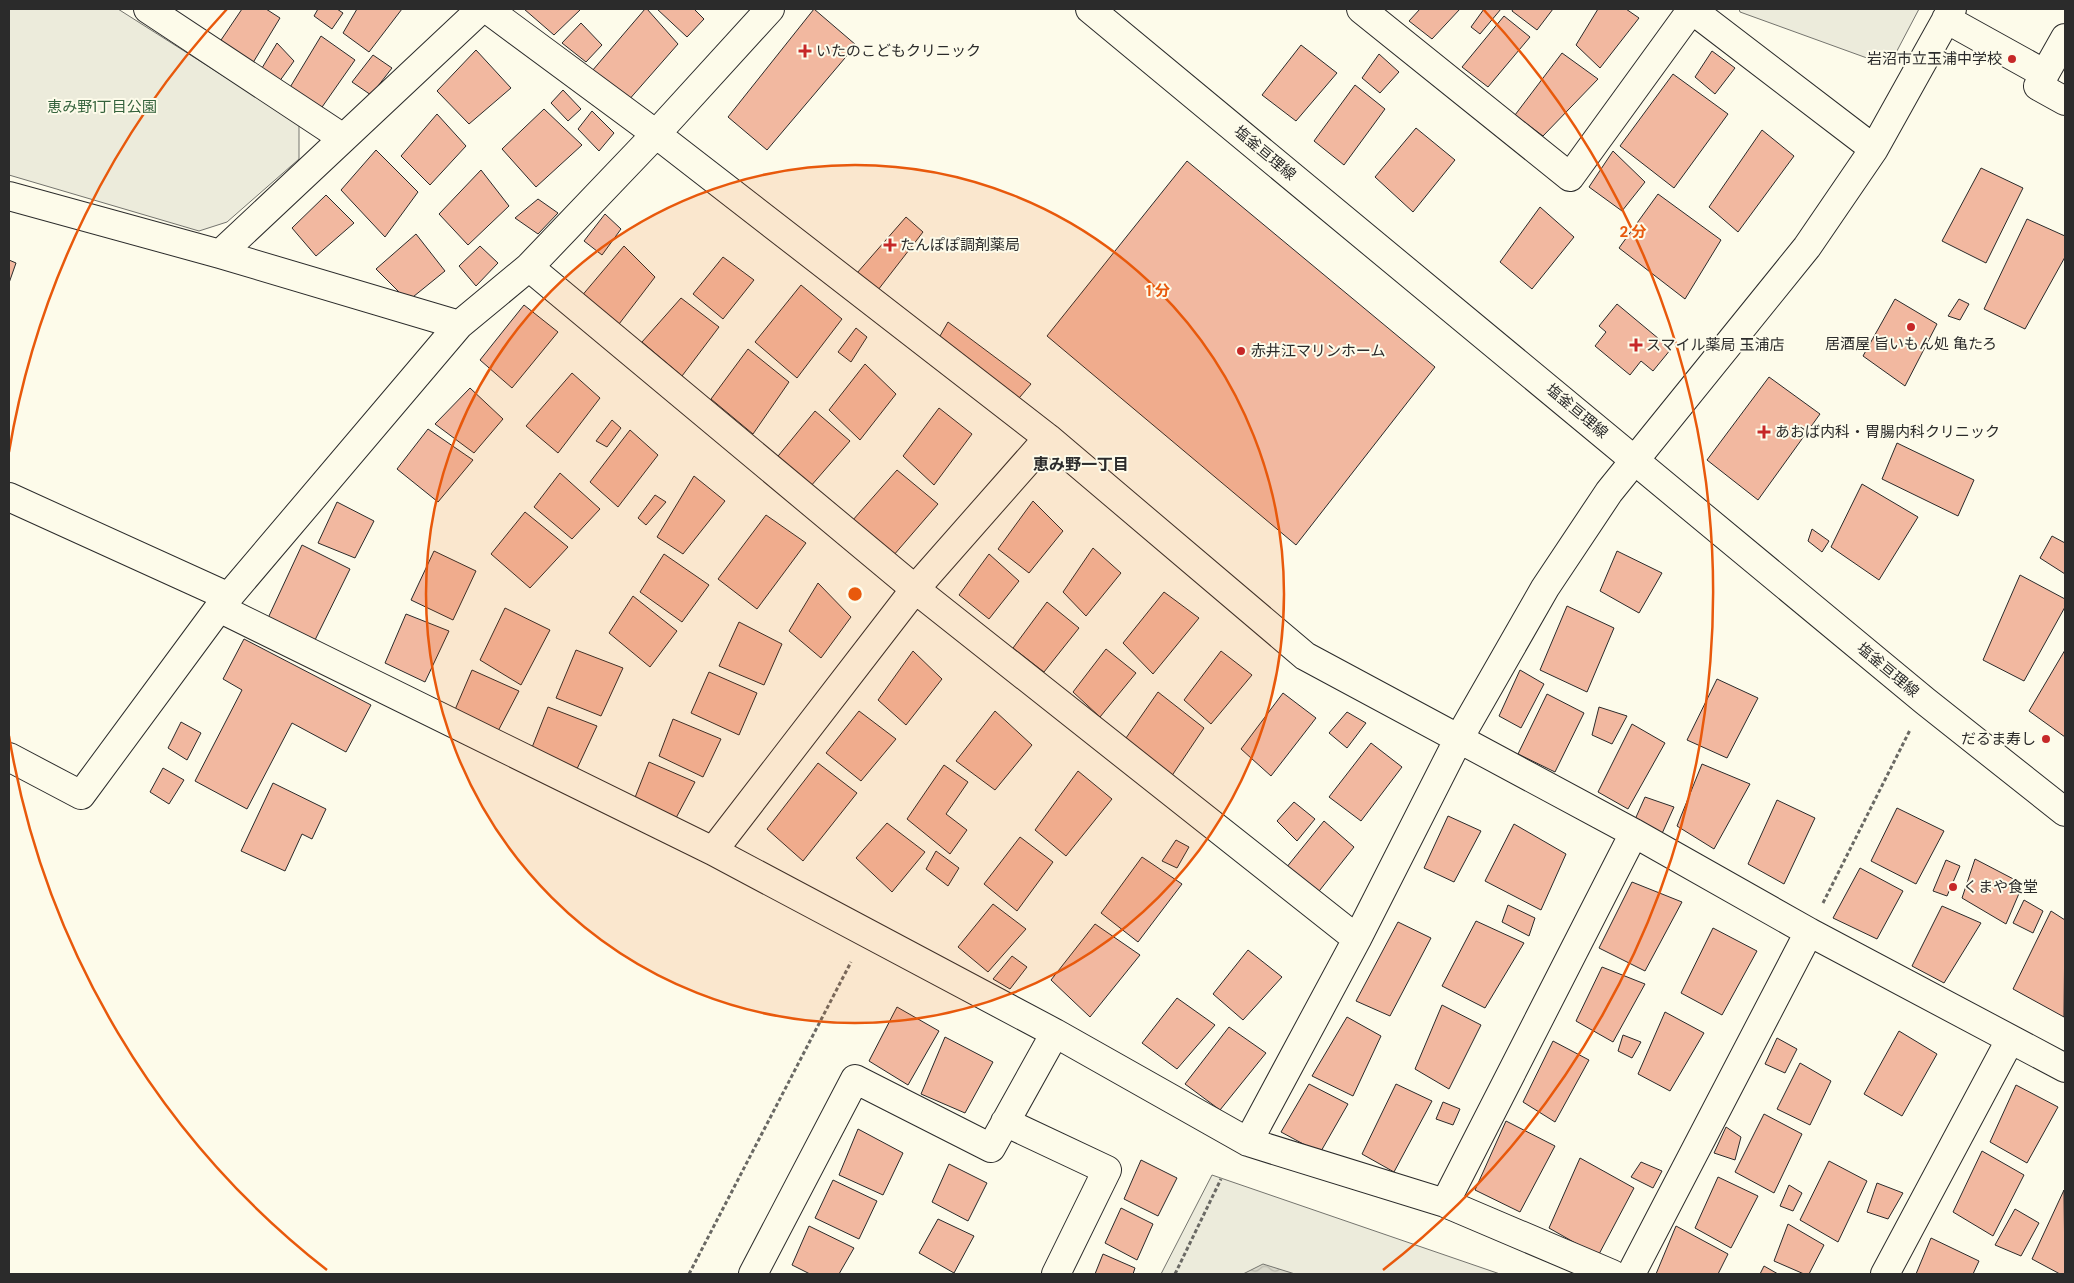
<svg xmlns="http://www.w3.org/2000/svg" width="2074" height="1283" font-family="'DM Sans','Noto Sans JP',sans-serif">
	<defs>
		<pattern id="water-waves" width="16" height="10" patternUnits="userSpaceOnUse" patternTransform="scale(1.25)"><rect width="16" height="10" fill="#d8d7c9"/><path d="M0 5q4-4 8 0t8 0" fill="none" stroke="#bab9ad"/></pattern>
	</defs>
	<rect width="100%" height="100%" fill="#fdfbea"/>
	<path fill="#ecebdb" stroke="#74746e" d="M9,9H118L299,124V159L227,222L199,231L9,175Z
		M1739,9H1919L1889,66L1740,12Z
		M1212,1175L1500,1274H1161Z"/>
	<path fill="url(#water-waves)" stroke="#74746e" d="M1263,1264L1295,1274H1243Z"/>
	<path fill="#f2b8a0" stroke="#2b2b2b" d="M242,9H266L280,18L251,66L219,43Z
		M318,9H337L343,13L332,29L314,16Z
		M357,9H402L369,52L343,33Z
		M524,9H581L554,35Z
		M645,9H647L678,44L627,102L592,71Z
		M657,9H694L704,19L687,37Z
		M814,9L856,45L767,150L728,117Z
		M1420,9H1460L1432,39L1409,21Z
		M1484,9H1501L1480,34L1471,27Z
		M1513,9H1553L1537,30L1512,11Z
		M1598,9H1626L1639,18L1600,68L1576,45Z
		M1504,16L1530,37L1488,87L1462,67Z
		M581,23L602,45L586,62L562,43Z
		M321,36L355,60L320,110L289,89Z
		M277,43L294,61L279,82L262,68Z
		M1301,45L1337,73L1296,121L1262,95Z
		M476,50L511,88L469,124L437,91Z
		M1712,51L1735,68L1715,94L1695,77Z
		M1562,53L1598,79L1543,136L1515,115Z
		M1379,54L1399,72L1380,93L1362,78Z
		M373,55L392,68L371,95L352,82Z
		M1673,74L1728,114L1674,188L1620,146Z
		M1355,85L1385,109L1344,165L1314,141Z
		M563,90L581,109L568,121L551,103Z
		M544,109L582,145L536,187L502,149Z
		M592,111L614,133L599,151L578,129Z
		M437,114L466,146L430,185L401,156Z
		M1416,128L1455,160L1413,212L1375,177Z
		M1762,130L1794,156L1738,232L1709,207Z
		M376,150L418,192L385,237L341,190Z
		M1613,151L1645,182L1622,211L1589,187Z
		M1187,161L1435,367L1296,545L1047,336Z
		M1981,168L2023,188L1986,263L1942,241Z
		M481,170L509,206L468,245L439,214Z
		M1658,194L1721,240L1685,299L1619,248Z
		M326,195L354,223L316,256L292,228Z
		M538,199L558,213L538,234L515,218Z
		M1540,207L1574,237L1532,289L1500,262Z
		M605,214L621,229L602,255L584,241Z
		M906,217L923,232L878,290L857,273Z
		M2027,219L2065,236V257L2025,329L1984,309Z
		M416,234L445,271L408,301L376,269Z
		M480,246L498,263L476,286L459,266Z
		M624,246L655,277L616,328L580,298Z
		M723,257L754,280L723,319L693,294Z
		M9,260L16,263L9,283Z
		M801,285L842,319L797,378L755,342Z
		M681,298L719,327L682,376L642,342Z
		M1895,299L1937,324L1905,386L1863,356Z
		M1959,299L1969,304L1960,320L1948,316Z
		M1617,304L1671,349L1653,371L1641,361L1630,375L1595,346L1606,332L1599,326Z
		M524,305L558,332L512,388L480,360Z
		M948,322L1031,384L1014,404L936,343Z
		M856,328L867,337L851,362L838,352Z
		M748,349L789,382L753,434L711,399Z
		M865,364L896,394L860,440L829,410Z
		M572,373L600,398L558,453L526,426Z
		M1769,377L1820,414L1758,500L1707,460Z
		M470,388L503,419L474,453L435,424Z
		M939,408L972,434L934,485L903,456Z
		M815,411L850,441L810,487L774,461Z
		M612,420L621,428L607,447L596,441Z
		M428,429L473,460L438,502L397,469Z
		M630,430L658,455L618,507L590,482Z
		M1897,443L1974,480L1958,516L1882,479Z
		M897,470L938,504L893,556L852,521Z
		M560,473L600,509L572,539L534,507Z
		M694,476L725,501L683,554L657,537Z
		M1862,484L1918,517L1879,580L1831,547Z
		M655,495L666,502L646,525L638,518Z
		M1033,501L1063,531L1029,573L998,549Z
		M337,502L374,521L355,558L318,543Z
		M525,512L568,547L530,588L491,554Z
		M766,515L806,543L757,609L718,579Z
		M1812,529L1829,541L1822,552L1808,541Z
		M2052,536L2065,543V574L2040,558Z
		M302,545L350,569L315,640L268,618Z
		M1093,548L1121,573L1086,616L1063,592Z
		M434,551L476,571L453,620L411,600Z
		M1617,551L1662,573L1639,613L1600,591Z
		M664,554L709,585L682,622L640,592Z
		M989,554L1019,581L989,619L959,595Z
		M2020,575L2065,599V607L2024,681L1983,660Z
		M818,583L851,617L821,658L789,631Z
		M1164,592L1199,618L1153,674L1123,643Z
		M633,596L677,631L650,667L609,633Z
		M1047,602L1079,628L1044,672L1013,648Z
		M1567,606L1614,628L1587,692L1540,670Z
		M505,608L550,630L521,685L480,660Z
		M406,614L449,631L425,682L385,663Z
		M739,622L782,644L764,685L719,666Z
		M244,639L371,705L346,752L292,723L247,809L195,781L242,690L223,679Z
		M1106,649L1136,673L1100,717L1073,692Z
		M576,650L623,668L601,716L556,698Z
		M2065,650V737L2029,711Z
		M913,651L942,679L906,725L878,700Z
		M1221,651L1252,675L1211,724L1184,700Z
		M472,670L519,691L497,733L454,712Z
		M1520,670L1544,684L1521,728L1499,716Z
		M709,672L757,693L739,735L691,713Z
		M1717,679L1758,698L1727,758L1687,740Z
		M1158,692L1204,728L1171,777L1126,738Z
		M1283,693L1316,718L1271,776L1241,749Z
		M1547,694L1584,713L1555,772L1518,754Z
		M548,707L597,726L576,771L531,750Z
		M1599,707L1627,716L1612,744L1592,735Z
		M859,711L896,739L861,781L826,753Z
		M995,711L1032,745L995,790L956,761Z
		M1347,712L1366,723L1347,748L1329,733Z
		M673,719L721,739L703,777L659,756Z
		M181,722L201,733L187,760L168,748Z
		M1632,724L1665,743L1628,809L1598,792Z
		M1371,743L1402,767L1361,821L1329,797Z
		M649,762L695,782L676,818L634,800Z
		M818,763L857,793L803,861L767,829Z
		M1702,764L1750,784L1714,849L1677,826Z
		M944,765L968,782L946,814L967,830L950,854L907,819Z
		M163,768L184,780L169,804L150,792Z
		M1078,771L1112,799L1066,856L1035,830Z
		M273,783L326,809L312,839L302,834L285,871L241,851Z
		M1645,797L1674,807L1660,838L1633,824Z
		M1777,800L1815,818L1784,884L1748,864Z
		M1294,802L1315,819L1297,841L1277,821Z
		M1897,808L1944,831L1916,884L1871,861Z
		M1448,816L1481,831L1454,882L1424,868Z
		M1324,821L1354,847L1316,895L1286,868Z
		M887,823L925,852L892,892L856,858Z
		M1514,824L1566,854L1541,910L1485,881Z
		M1020,837L1053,862L1017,911L984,884Z
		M1176,840L1189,847L1177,868L1162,861Z
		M936,851L959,868L948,886L926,869Z
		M1142,857L1182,884L1138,942L1101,913Z
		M1975,859L2023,884L2006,924L1962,898Z
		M1946,860L1960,866L1947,896L1933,891Z
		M1860,868L1903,891L1877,939L1833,918Z
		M1632,882L1682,902L1645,971L1599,948Z
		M2024,900L2043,911L2033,933L2013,923Z
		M993,904L1026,929L988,972L958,947Z
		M1508,905L1535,918L1529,936L1502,922Z
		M1942,906L1981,923L1944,983L1912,966Z
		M2051,911L2065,920L2064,1017L2013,989Z
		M1476,921L1524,943L1485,1008L1442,986Z
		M1398,922L1431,938L1390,1016L1356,1001Z
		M1095,924L1140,955L1090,1017L1051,980Z
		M1713,928L1757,951L1722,1015L1681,993Z
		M1248,950L1282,977L1243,1020L1213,994Z
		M1012,956L1027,967L1010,989L993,979Z
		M1602,967L1645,984L1613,1042L1576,1021Z
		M1177,998L1215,1025L1177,1069L1142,1043Z
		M1442,1005L1481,1025L1449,1089L1415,1069Z
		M897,1007L939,1031L908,1085L869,1061Z
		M1665,1012L1704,1033L1670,1091L1638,1074Z
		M1347,1017L1381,1036L1353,1096L1312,1076Z
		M1229,1027L1266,1053L1220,1110L1185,1084Z
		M1899,1031L1937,1054L1902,1116L1864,1094Z
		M1623,1035L1641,1042L1632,1058L1618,1051Z
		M945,1037L993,1062L965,1113L921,1094Z
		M1777,1038L1797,1049L1785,1073L1765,1064Z
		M1553,1041L1589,1060L1555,1122L1523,1102Z
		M1800,1063L1831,1081L1810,1125L1777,1109Z
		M1309,1084L1348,1104L1320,1153L1281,1132Z
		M1396,1084L1432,1101L1394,1172L1362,1154Z
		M2016,1085L2058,1107L2027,1163L1990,1142Z
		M1443,1102L1460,1109L1453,1125L1436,1119Z
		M1764,1114L1802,1134L1774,1193L1735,1172Z
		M1506,1121L1555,1146L1520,1212L1475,1190Z
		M1726,1127L1741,1137L1735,1160L1714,1153Z
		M858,1129L903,1153L883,1195L839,1175Z
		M1982,1151L2024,1175L1993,1236L1953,1212Z
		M1580,1158L1634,1188L1598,1256L1549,1228Z
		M1141,1160L1177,1178L1158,1216L1124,1199Z
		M1829,1161L1867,1181L1838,1242L1800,1220Z
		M1641,1162L1662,1171L1653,1188L1631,1177Z
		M949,1164L987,1183L968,1221L932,1202Z
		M1718,1177L1758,1196L1731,1248L1695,1228Z
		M833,1180L877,1201L859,1239L815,1218Z
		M1877,1183L1903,1193L1888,1219L1867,1212Z
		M1789,1185L1802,1193L1793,1211L1780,1206Z
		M2064,1190L2065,1274H2060L2032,1259Z
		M1121,1208L1153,1224L1137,1260L1105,1243Z
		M2015,1209L2039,1223L2021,1256L1995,1245Z
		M938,1219L974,1236L954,1273L919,1253Z
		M1788,1224L1824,1245L1809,1274H1804L1774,1261Z
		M809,1226L854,1248L839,1274H810L792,1265Z
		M1676,1226L1728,1254L1718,1274H1656Z
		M1931,1238L1979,1261L1973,1274H1916Z
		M1103,1254L1135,1268L1133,1274H1095Z
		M1764,1266L1778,1274H1760Z"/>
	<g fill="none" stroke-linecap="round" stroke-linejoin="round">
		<g stroke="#2b2b2b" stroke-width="30">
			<path id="minor" d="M148,9L343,138
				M487,9L656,134L1048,438L1305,656L1634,833L1809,932L2065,1068
				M1361,9L1570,177L1692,9
				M1691,9L1874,149
				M1946,19L2045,74
				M2065,38L2038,86L2065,101
				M9,196L220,254L459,325
				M220,254L481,9
				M529,267L915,589L1357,939
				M9,497L229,597
				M219,608L713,851L1055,1033L1248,1142L1445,1203L1612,1274
				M9,757L81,795L219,608L459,325L529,267L656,134L770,9
				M713,851L915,589L1048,438
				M1005,1122L1107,1170L1056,1274
				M1248,1142L1357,939L1458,740L1545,588L1609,492L1807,247L1874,149L1952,9
				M1445,1203L1634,833
				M753,1274L855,1079L991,1148L1055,1033
				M1631,1274L1809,932
				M1885,1274L2010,1040"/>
		</g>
		<g stroke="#2b2b2b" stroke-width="30">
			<path id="major" d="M1090,9L1925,701L2065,812"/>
		</g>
		<path stroke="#6a6964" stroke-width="3" stroke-dasharray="4 2.5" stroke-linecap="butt" d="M1823,903L1910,730
			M689,1274L851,962
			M1175,1274L1221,1179"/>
		<use href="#minor" stroke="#fdfbea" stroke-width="28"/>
		<use href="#major" stroke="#fdfbea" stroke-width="28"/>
	</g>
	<circle cx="855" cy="594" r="429" fill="#e8590c" fill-opacity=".12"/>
	<g fill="none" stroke="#e8590c" stroke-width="2.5">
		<circle cx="855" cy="594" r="429"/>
		<path d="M327 1270A858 858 0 0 1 9 736M9 452A858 858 0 0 1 227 9M1483 9A858 858 0 0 1 1383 1270"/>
	</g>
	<g fill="#c62828" stroke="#fdfbea" stroke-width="2">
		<path d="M802.5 43.5h5v5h5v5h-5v5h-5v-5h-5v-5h5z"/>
		<circle cx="2012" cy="59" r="5"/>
		<path d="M887.5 237.5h5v5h5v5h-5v5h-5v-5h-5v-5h5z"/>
		<circle cx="1911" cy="327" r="5"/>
		<path d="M1633.5 337.5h5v5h5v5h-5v5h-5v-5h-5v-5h5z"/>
		<circle cx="1241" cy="351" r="5"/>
		<path d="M1761.5 424.5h5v5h5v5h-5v5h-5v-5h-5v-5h5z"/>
		<circle cx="2046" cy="739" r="5"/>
		<circle cx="1953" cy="887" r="5"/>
	</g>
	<g text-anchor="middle" stroke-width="4" stroke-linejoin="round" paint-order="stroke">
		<g font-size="15" fill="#2b2b2b" stroke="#fdfbea" text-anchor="start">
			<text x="816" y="56">いたのこどもクリニック</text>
			<text x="2002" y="64" text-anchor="end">岩沼市立玉浦中学校</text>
			<text x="900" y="250">たんぽぽ調剤薬局</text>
			<text x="1911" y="349" text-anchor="middle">居酒屋 旨いもん処 亀たろ</text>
			<text x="1646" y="350">スマイル薬局 玉浦店</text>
			<text x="1251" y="356">赤井江マリンホーム</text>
			<text x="1775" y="437">あおば内科・胃腸内科クリニック</text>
			<text x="2036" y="744" text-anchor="end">だるま寿し</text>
			<text x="1963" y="892">くまや食堂</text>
		</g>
		<g font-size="15" fill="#34623c" stroke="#fdfbea">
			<text x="102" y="112">恵み野1丁目公園</text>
		</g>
		<g font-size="15" fill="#2b2b2b" stroke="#fdfbea">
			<text transform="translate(1265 153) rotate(40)" y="5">塩釜亘理線</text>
			<text transform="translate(1577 411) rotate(40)" y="5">塩釜亘理線</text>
			<text transform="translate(1888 670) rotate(40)" y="5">塩釜亘理線</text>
		</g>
		<g font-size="16" font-weight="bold" fill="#2b2b2b" stroke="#fdfbea">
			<text x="1081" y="470">恵み野一丁目</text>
		</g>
	</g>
	<circle cx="855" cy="594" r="8" fill="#e8590c" stroke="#fdfbea" stroke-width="2.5"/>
	<g font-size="15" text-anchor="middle" font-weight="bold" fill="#e8590c" stroke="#fdfbea" stroke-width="4" stroke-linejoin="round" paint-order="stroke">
		<text x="1633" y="237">2 分</text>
		<text x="1158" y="296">1 分</text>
	</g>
	<rect width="2074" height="1283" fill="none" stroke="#2b2b2b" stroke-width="20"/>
</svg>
